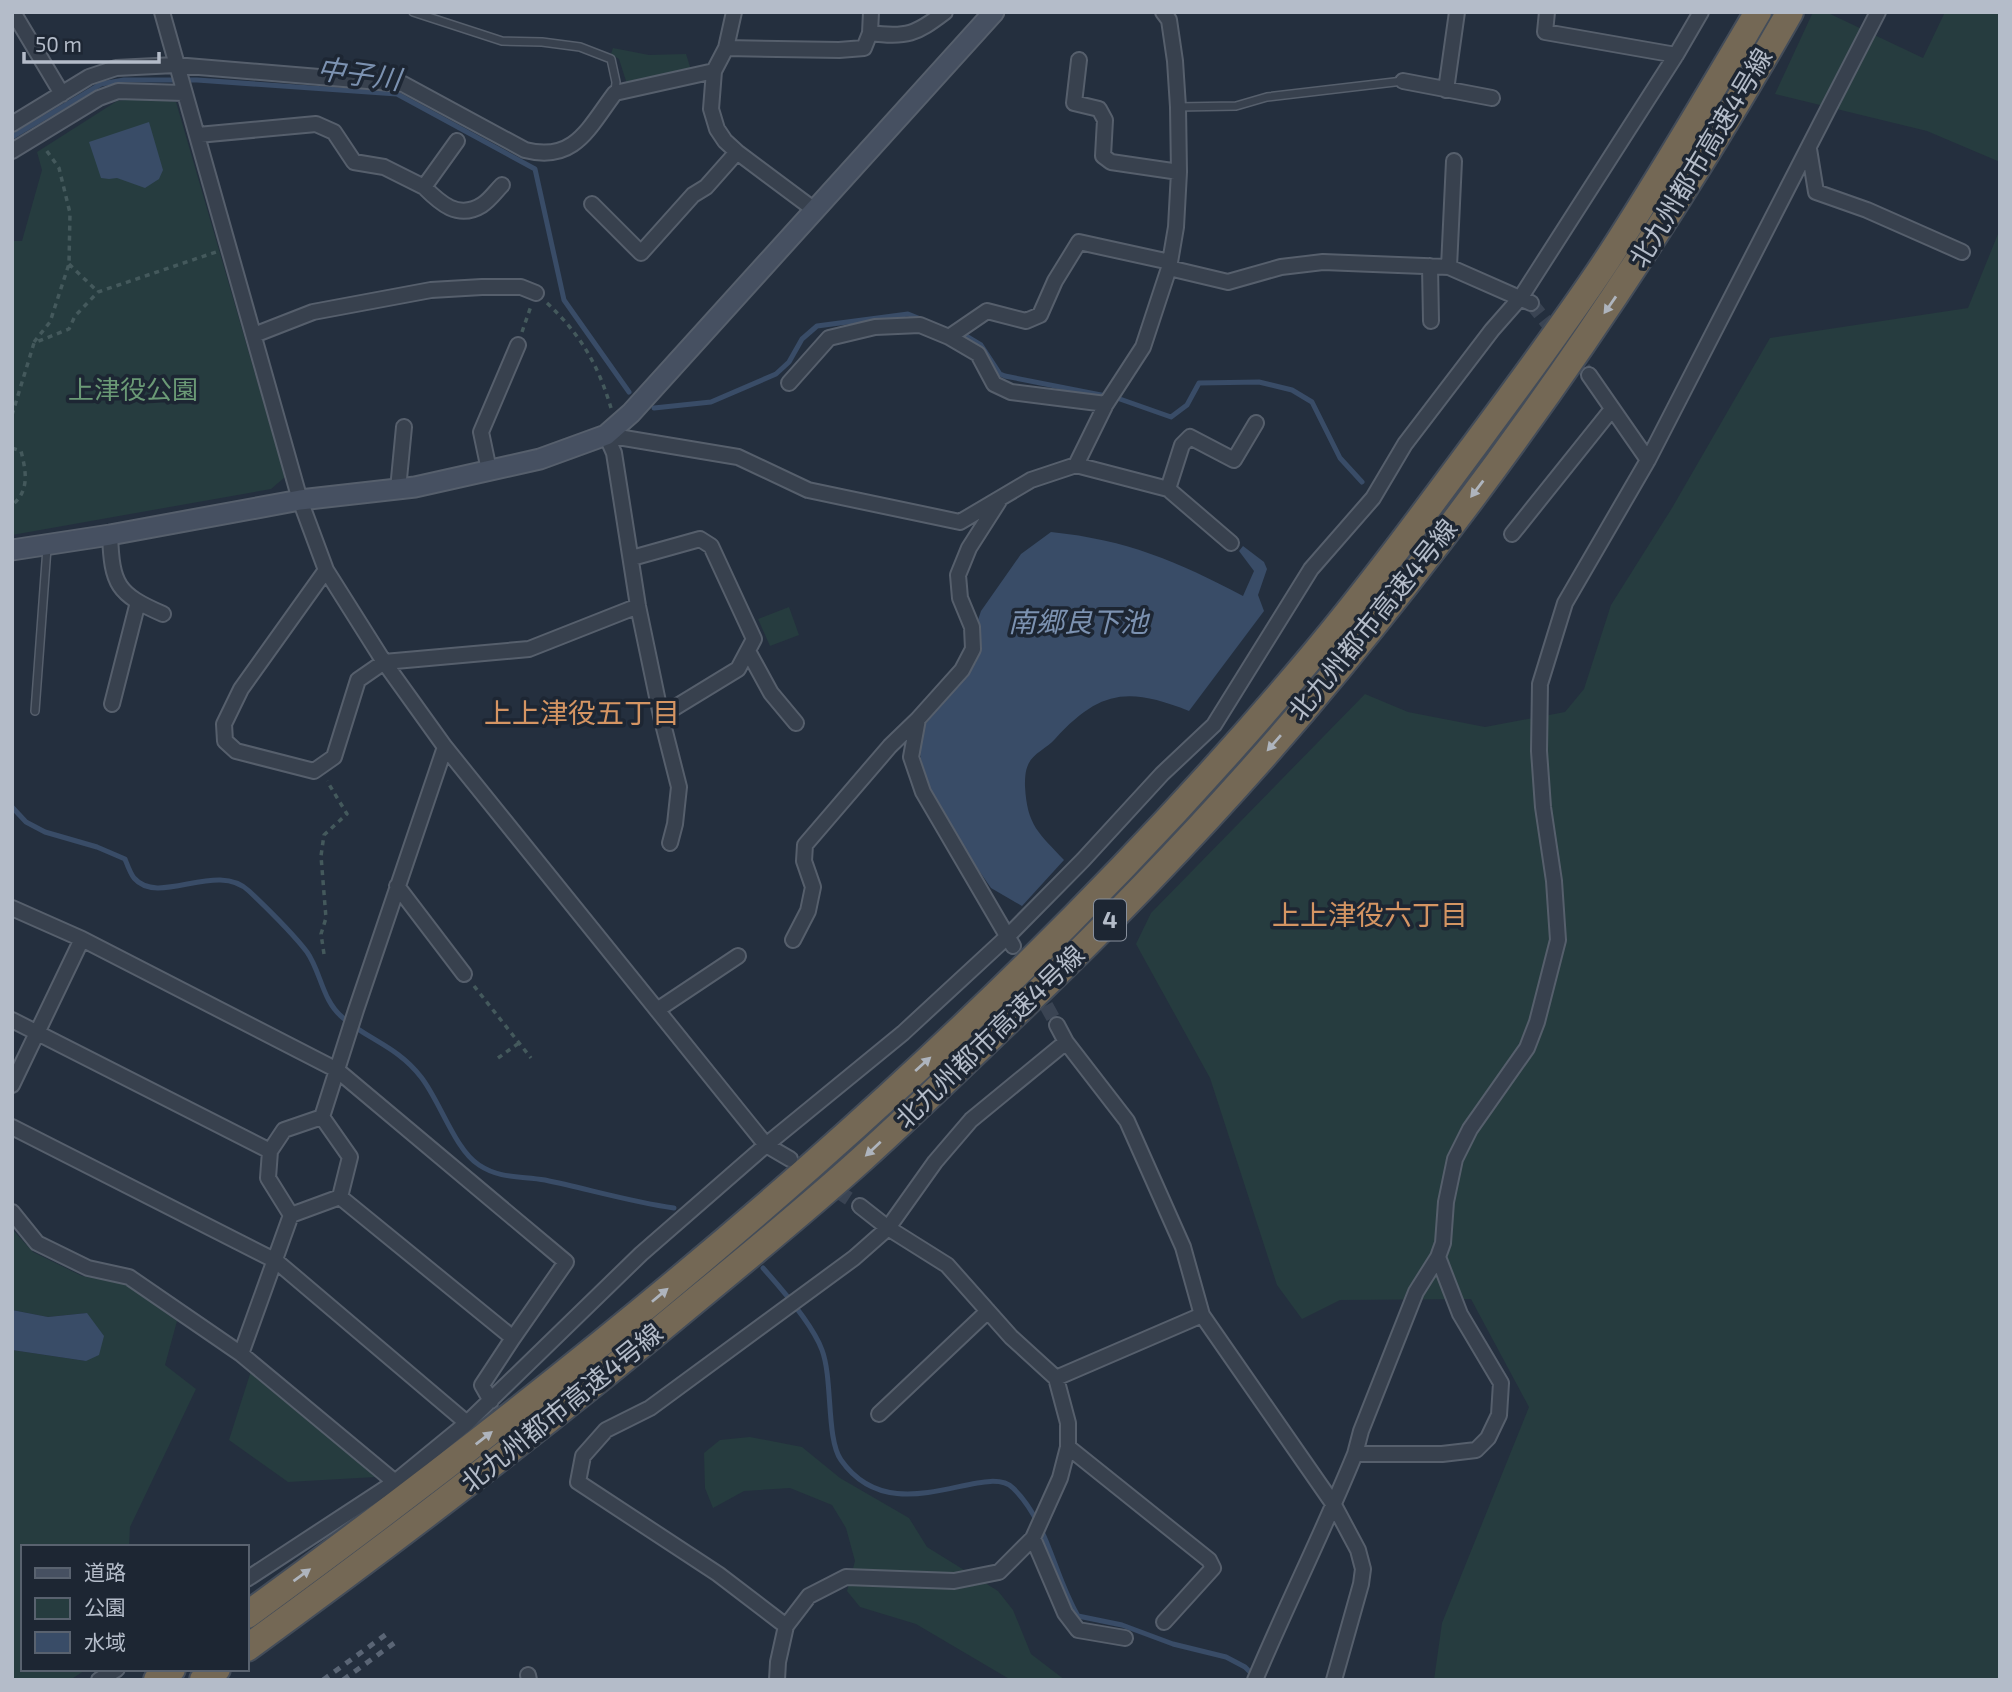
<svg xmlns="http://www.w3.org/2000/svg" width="2012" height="1692" font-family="'Exo 2','Noto Sans JP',sans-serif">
	<rect width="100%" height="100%" fill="#242f3e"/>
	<path fill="#263c3f" d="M1813,12H1826L1923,58L1945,12H2000V162L1927,131L1775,94Z
		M613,48L649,55L686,54L692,73L627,84L619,59L611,54Z
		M153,97L176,102L285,477L271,489L12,535V241H22L42,170L37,152L117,101Z
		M2000,229V1680H1434L1442,1623L1529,1407L1471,1299L1340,1300L1302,1319L1277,1285L1210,1078L1136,944L1151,913L1365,694L1408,712L1485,727L1565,712L1584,689L1611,605L1672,508L1770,338L1968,308Z
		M789,607L799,635L770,646L758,619Z
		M12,1229L33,1252L82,1276L125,1284L177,1321L165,1365L196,1389L130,1527L129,1547H23V1669H87L70,1680H12V1350L86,1361L87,1313L48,1317L12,1310Z
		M251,1371L376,1477L288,1482L229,1440Z
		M750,1437L802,1447L840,1478L909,1518L927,1547L998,1591L1013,1610L1031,1654L1065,1680H1011L916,1624L860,1607L847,1591L855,1561L846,1528L832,1505L790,1488L744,1491L713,1508L705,1488L704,1453L720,1440Z"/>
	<path fill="#394c67" d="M149,122L163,170L159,179L145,188L117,178L109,179L101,178L89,142Z
		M1051,532C1128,540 1176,561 1243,596L1254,571L1239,551L1243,546L1264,562L1267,569L1258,595L1264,611L1189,711C1128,687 1100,690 1055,739C1047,748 1032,754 1028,765C1025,771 1025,780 1025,786C1027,826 1039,833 1064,860L1022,906L991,888L957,839L926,784L920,754L922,728L974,664L979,642L977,623L981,611L1021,554Z
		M12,1310L48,1317L87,1313L104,1336L99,1355L86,1361L12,1350Z"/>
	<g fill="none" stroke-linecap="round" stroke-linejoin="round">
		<path stroke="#394c67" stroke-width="5" d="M12,137L101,84L124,80H197L397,94L535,169L564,300L629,392
			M966,336L981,345L1000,374L1005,376L1106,396
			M1117,398L1171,417L1187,405L1199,383L1259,382L1292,390L1312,402L1340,458L1362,482
			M654,408L711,402L776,374L789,362L802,339L817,326L908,314L923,320
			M12,807L26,822L45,832L97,847L125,859C127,864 130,873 134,878C159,907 217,860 249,891C269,910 290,930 307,952C321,972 322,1000 342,1017C368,1040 397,1046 421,1077C440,1101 455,1150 479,1165C500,1179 521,1176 545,1180C588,1189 631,1202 674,1208
			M763,1268C781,1288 813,1325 822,1350C833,1379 826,1439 841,1460C893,1534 985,1460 1013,1488C1048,1522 1054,1576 1078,1616L1122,1625L1173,1644L1226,1657L1245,1667L1256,1678"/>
		<path stroke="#3a4453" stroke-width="14" stroke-dasharray="14 7" stroke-linecap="butt" d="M1531,303L1589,375
			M1036,987L1057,1025
			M802,1168L860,1206"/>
		<g stroke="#565f6c" stroke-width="10">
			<path id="lane" d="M413,12L502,41L542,42L580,47L611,59L616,82L615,93
				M1178,107L1236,106L1267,97L1403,81
				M35,711L47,548"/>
		</g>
		<g stroke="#565f6c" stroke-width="18">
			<path id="street" d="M13,12L62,94
				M162,12L300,500L326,570L384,662L445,747L766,1145L790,1159
				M734,12L726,48L714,71L711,109L717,129L725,141L737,152L816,211
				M1547,12L1545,32L1676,55
				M870,33C907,38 916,34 945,12
				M726,48L839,50L864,48L870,33L871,12
				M1079,60L1074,103L1099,109L1105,120L1103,156L1111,162L1179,172
				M1403,81L1492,98
				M1446,90L1457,12
				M12,124L89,77L116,68L175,65L403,84L525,150C575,163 589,127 615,93L714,71
				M198,135L316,124L334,132L354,162L384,167L424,187L457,141
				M1809,149L1816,192L1867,210L1962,252
				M12,151L99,98L118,91L184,93
				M424,187C440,203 458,220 482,205C490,200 496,191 502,185
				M592,204L641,253L693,195L706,187L737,152
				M1430,266L1431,321
				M1449,267L1454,161
				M1169,268L1228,282L1281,267L1323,262L1449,267L1531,303
				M254,335L313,312L431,290L482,287H521L536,293
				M949,337L987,311L1026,321L1040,315L1055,281L1079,242L1170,262
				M1589,375L1648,460
				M789,383L829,338L875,327L920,325L949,337L978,354L994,384L1011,392L1106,404
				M606,435L738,457L808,490L960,522L1031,480L1076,465L1106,404L1143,347L1169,268L1176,227L1179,172L1178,107L1175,61L1169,20L1163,12
				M606,435L614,453L638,606L661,716L738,669L754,639L711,546L700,539L632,558
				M1076,465L1168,489L1231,543
				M489,470L481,432L518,345
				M398,489L404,427
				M1168,489L1182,445L1190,437L1234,460L1256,423
				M999,501L969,548L958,575L960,598L972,627L973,649L962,670L918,719L911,757L923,792L1013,946
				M1512,534L1612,409
				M110,535C112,585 117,594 163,614
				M326,570L241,689L224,724L225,741L236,751L314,771L334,757L358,680L384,662L529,649L638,606
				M748,651L771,693L796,723
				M112,704L138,602
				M661,716L679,787L675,824L670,843
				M397,886L464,974
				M12,908L82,939L337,1070L566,1262L513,1338L340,1197
				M793,940L808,911L813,887L804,861L805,845L890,746L918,719
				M657,1010L738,956
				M12,1020L270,1151
				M1057,1025L1066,1042L1127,1121L1183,1247L1202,1315L1334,1505L1358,1550L1363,1569L1361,1584L1334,1680
				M12,1085L82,939
				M322,1117L356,1010L445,747
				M322,1117L350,1157L340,1197L291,1215L268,1178L270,1151L284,1130Z
				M12,1127L276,1261L467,1423
				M12,1212L37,1243L88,1268L129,1277L241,1354L395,1482
				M241,1354L291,1215
				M1056,1378L1202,1315
				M491,1401L482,1385L513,1338
				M879,1414L988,1311
				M1068,1447L1209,1560L1213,1568L1164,1622
				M1355,1454L1361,1431L1416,1292L1438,1257L1443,1243L1446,1202L1455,1159L1470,1129L1527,1048L1537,1022L1558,940L1554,881L1543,807L1539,751L1540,684L1565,603L1648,460L1878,12
				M1033,1538L1065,1613L1078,1630L1125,1638
				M247,1579L395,1482L467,1423L641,1254L766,1145L903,1033L1008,936L1083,860L1162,774L1214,725L1311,569L1373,498L1405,444L1492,330L1521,297L1676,55L1701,12
				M786,1626L718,1574L578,1482L583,1456L606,1430L650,1408L854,1258L888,1228L935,1162L971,1120L1066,1042
				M528,1675L529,1680
				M99,1680L117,1669
				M777,1680L778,1662L786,1626L809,1596L846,1577L954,1581L999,1572L1033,1538L1060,1478L1068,1447V1423L1056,1378L1011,1337L947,1265L888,1228L860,1206
				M1255,1680C1287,1604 1324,1530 1355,1454H1442L1476,1450L1488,1438L1499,1415L1501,1383L1460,1314L1438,1257"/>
		</g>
		<g stroke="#565f6c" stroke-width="23">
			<path id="secondary" d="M12,550L110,535L300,500L415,487L540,459L606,435L631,413L994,12"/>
		</g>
		<g stroke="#434c59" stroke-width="30">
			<path id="highway" d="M247,1615C634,1333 1006,1022 1314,654C1369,588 1420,519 1471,450C1517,388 1564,325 1607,260C1660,179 1709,95 1758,12
				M247,1648C401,1536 551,1421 697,1299C753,1253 809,1207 862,1159C913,1113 962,1065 1011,1018C1126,908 1237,792 1338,669C1507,463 1658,244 1790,12
				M157,1680L172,1669
				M203,1680L217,1669"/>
		</g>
		<path stroke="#44595c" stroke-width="3.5" stroke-dasharray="5 5" stroke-linecap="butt" d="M69,264L98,292
			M547,303C580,334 598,364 611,408
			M522,332L531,306
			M34,342L50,322L69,264L70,213L59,168L44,147
			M12,415L34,343L69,329L75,316L98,292L216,252
			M12,448L21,451C26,471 30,491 12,505
			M324,954L321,934L326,918L321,856L324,835L347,814L327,781
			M474,986L531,1058
			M498,1058L519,1043"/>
		<use href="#lane" stroke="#38414e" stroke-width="7"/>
		<use href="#street" stroke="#38414e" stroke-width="14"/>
		<use href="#secondary" stroke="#465061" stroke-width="19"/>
		<use href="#highway" stroke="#746855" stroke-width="26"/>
		<path stroke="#5a6575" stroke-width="5" stroke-dasharray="7 7" stroke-linecap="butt" d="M323,1680L388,1633
			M343,1680L397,1641"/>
	</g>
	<defs><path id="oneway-solid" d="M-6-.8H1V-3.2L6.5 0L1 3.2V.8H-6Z" transform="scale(1.75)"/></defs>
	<g fill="#aeb4bd">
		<use href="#oneway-solid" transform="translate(1610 305) rotate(125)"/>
		<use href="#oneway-solid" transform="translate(1477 489) rotate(127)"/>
		<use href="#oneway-solid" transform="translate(1274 743) rotate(131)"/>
		<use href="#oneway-solid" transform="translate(923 1064) rotate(-42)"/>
		<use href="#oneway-solid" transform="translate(873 1149) rotate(137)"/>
		<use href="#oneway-solid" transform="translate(660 1295) rotate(-40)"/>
		<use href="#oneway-solid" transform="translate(484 1438) rotate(-38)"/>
		<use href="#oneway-solid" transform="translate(302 1575) rotate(-36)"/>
	</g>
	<g text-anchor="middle" stroke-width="7" stroke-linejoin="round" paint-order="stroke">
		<rect fill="#1d2633" stroke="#878f9c" stroke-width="2" x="1094" y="899.5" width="32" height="41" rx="5"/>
		<g font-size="24" font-weight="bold" fill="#b4bcc9">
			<text x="1110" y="928">4</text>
		</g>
		<g font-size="26" fill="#b4bcc9" stroke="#1d2633">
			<text transform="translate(1701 158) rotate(-59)" y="9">北九州都市高速4号線</text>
			<text transform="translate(1373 620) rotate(-51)" y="9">北九州都市高速4号線</text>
			<text transform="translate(990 1037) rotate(-44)" y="9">北九州都市高速4号線</text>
			<text transform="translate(562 1408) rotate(-39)" y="9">北九州都市高速4号線</text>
		</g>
		<g font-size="26" fill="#6b9a76" stroke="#1d2633">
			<text x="133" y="399">上津役公園</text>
		</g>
		<g font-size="28" font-style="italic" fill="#7c92b1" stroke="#1d2633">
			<text transform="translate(359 74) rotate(8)" y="10">中子川</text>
			<text x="1078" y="632">南郷良下池</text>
		</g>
		<g font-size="28" fill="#d59563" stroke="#1d2633">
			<text x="582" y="723">上上津役五丁目</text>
			<text x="1370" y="925">上上津役六丁目</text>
		</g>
	</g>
	<rect width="2012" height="1692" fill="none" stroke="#b4bcc9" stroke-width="28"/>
	<rect x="21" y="1545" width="228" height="126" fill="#1d2633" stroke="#59626f" stroke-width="2"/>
	<rect x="35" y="1568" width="35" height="10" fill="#465061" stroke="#59626f" stroke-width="2"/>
	<text x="84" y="1580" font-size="21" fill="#b4bcc9">道路</text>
	<rect x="35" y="1598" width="35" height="21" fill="#263c3f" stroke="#59626f" stroke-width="2"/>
	<text x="84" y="1615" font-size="21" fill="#b4bcc9">公園</text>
	<rect x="35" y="1632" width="35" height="21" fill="#394c67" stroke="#59626f" stroke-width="2"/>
	<text x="84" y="1650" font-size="21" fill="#b4bcc9">水域</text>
	<path d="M24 52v10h135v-10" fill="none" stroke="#b4bcc9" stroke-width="3.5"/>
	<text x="35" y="52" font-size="21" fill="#b4bcc9" stroke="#1d2633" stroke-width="5" paint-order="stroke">50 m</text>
</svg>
